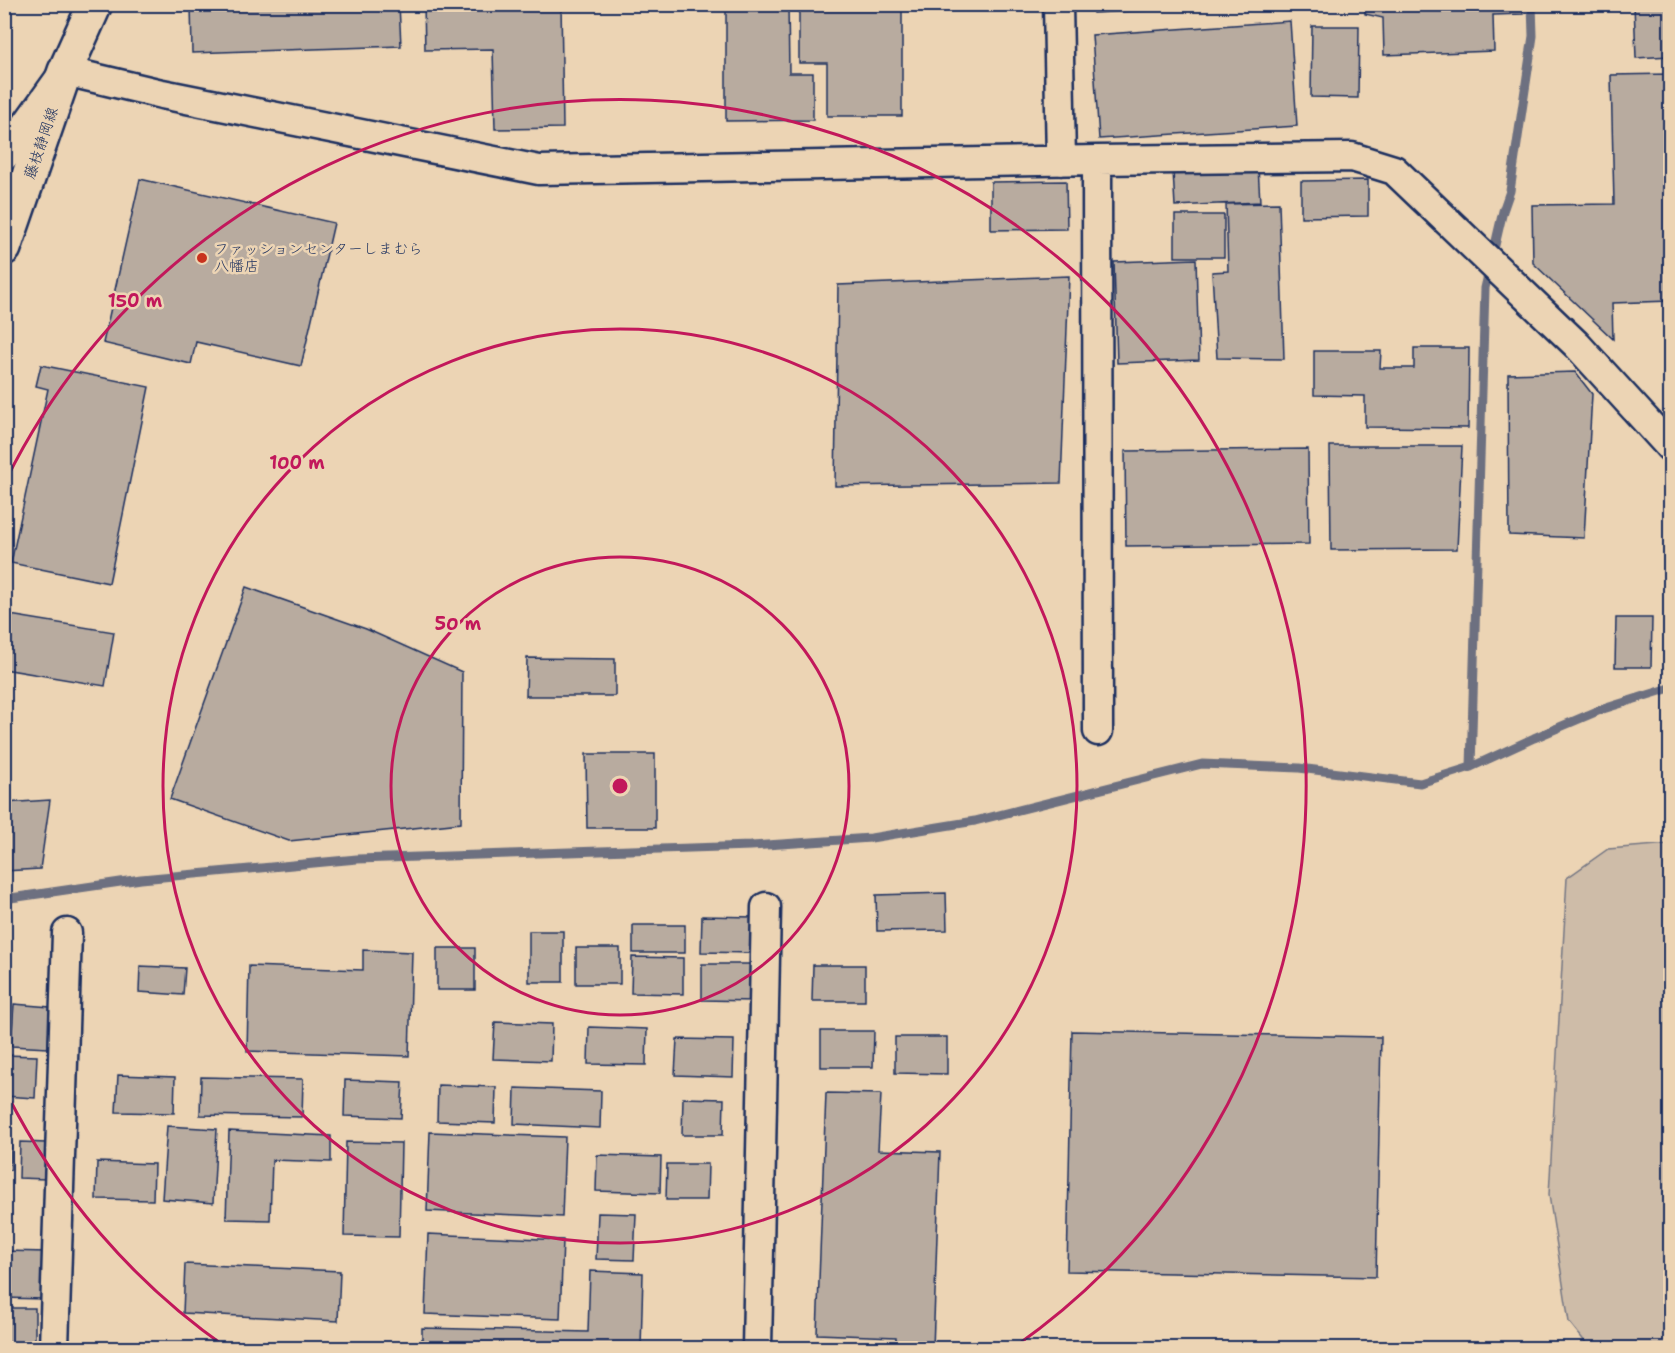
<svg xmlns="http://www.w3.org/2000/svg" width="1675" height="1353" font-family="'Shantell Sans','Klee One',sans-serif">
	<rect width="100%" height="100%" fill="#ecd4b4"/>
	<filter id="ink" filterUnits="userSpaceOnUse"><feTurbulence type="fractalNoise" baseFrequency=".0167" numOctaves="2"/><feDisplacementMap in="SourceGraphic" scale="12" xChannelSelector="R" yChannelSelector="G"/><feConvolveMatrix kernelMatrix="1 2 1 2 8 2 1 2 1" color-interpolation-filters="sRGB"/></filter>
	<g filter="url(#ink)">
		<path fill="#cebca8" stroke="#747683" stroke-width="1.5" d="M1670,844V1348H1590L1569,1322L1549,1195L1567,878L1608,849Z"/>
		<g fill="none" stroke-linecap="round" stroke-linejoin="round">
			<path stroke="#6d7080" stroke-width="9" d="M1471,767L1485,288L1503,211L1510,191L1533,36L1532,4
				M4,899L141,879L357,859L751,846L871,838L975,821L1202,764L1299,768L1420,783L1471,767L1534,738L1600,710L1670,688"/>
		</g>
		<path fill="#b8ab9f" stroke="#1b2f5e" stroke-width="1.5" d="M191,4H399L401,46L192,53Z
			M424,4H561L563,128L495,129L493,49L425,50Z
			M726,4H788L789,73H813V120L726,121Z
			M799,4H902V116H827V63H799Z
			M1092,4H1280L1093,13Z
			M1365,4H1523V14L1493,15L1494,51L1384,55L1383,18L1365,14Z
			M1634,4H1670V56L1636,58Z
			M1290,21L1297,126L1099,139L1092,35Z
			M1312,26H1359L1358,98L1311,97Z
			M1670,74V301L1612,303L1613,339L1533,263L1532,205L1614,204L1611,75Z
			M1258,167L1260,202L1175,206L1173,171Z
			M140,179L334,223L301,366L196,342L191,364L103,343Z
			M1368,180V216L1301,217V181Z
			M1066,181L1067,229L991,230V182Z
			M1279,203L1284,359L1217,358L1212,272L1228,271L1226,204Z
			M1175,215H1224V257H1175Z
			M1196,259L1199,360L1117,363L1114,262Z
			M1069,276L1061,483L835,486L838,285Z
			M1414,348H1469L1468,428L1365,427V396L1314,395V351H1381L1380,368H1414Z
			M41,365L149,387L109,583L11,563L48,389L36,386Z
			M1575,372L1592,394L1584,538L1509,535L1508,374Z
			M1330,446H1462L1457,549L1331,550Z
			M1308,449L1309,544L1126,546L1125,451Z
			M246,587L366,629L462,672L461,823L289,841L170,799Z
			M4,614L114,632L105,686L4,669Z
			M1616,618H1652L1651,667H1615Z
			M527,658L615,659V696H526Z
			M586,754H655V828H587Z
			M50,800L40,869L4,871V803Z
			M946,893L947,930L877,931L876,895Z
			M702,916L754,917V953L701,952Z
			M633,925H685V953H633Z
			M529,931H563V982H529Z
			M437,948H475V990H437Z
			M576,948H620V984H576Z
			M363,950L412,952L409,1056L247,1051L249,966L363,970Z
			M632,957L683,958V994L631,993Z
			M702,964H755L754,1001L702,1000Z
			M813,965H865V1001H812Z
			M140,966L185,968L183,995L139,992Z
			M14,1004L50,1007L48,1048L11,1046Z
			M495,1022L552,1024L551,1061L493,1059Z
			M589,1027L647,1029L646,1065L588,1064Z
			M821,1031H874L873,1067H821Z
			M1072,1031L1381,1037L1376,1277L1067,1271Z
			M895,1037H947V1074L895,1073Z
			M677,1039L734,1040L733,1077L675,1075Z
			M4,1055L37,1056L35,1098L4,1096Z
			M118,1075L175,1077L174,1113L116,1112Z
			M201,1077L303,1079L302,1117L200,1115Z
			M345,1080L403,1082L401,1118L344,1116Z
			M438,1085L496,1087L495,1123L437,1121Z
			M515,1088L601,1091L600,1128L514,1124Z
			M826,1093L881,1094L878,1150L940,1152L933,1348H896V1337L817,1334Z
			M683,1098L724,1099L723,1135H682Z
			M167,1126L217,1129L213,1203L162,1199Z
			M229,1131L331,1136V1162L272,1160L270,1220L226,1219Z
			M430,1132L565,1137L562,1217L427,1211Z
			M20,1142L46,1143V1179L19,1178Z
			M346,1142L401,1143L399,1237L344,1236Z
			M4,1146H11V1170H4Z
			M597,1155L661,1157L660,1193L596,1191Z
			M97,1162L154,1164L153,1200L96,1199Z
			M667,1164H708L707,1200H666Z
			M598,1213L636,1214L634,1260L596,1259Z
			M428,1234L563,1240L560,1319L425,1314Z
			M4,1251L46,1252L43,1299L4,1298Z
			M185,1264L340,1271L338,1321L183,1313Z
			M590,1271L643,1273L641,1348H422V1328L588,1332Z
			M4,1308H35V1348H4Z"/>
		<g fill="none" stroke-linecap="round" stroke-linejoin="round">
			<g stroke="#1b2f5e" stroke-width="33">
				<path id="street" d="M1058,4L1061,161
					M4,156L65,71L162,94L539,170L1097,160L1352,157L1394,170L1577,345L1670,447
					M1097,160L1098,731
					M54,1348L67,933
					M757,1348L766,907"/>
			</g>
			<g stroke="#1b2f5e" stroke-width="38">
				<path id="secondary" d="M4,248L65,71L95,4"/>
			</g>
			<use href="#street" stroke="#ecd4b4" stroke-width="28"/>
			<use href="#secondary" stroke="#ecd4b4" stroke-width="33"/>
		</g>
	</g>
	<g fill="none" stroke="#c2185b" stroke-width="3">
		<circle cx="620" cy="786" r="229"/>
		<circle cx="620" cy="786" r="457"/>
		<path d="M227 1348A686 686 0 0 1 6 1092M6 480A686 686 0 1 1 1013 1348"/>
	</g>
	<circle fill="#c8321e" stroke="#ecd4b4" stroke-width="2" cx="202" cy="258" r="6"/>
	<g text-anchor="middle" stroke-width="5" stroke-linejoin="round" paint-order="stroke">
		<g font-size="15" fill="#1b2f5e" stroke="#ecd4b4">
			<text transform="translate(41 143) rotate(-71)" y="5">藤枝静岡線</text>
		</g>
		<g font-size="15" fill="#1b2f5e" stroke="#ecd4b4" text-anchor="start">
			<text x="214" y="254">ファッションセンターしまむら<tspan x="214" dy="17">八幡店</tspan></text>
		</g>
	</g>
	<circle cx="620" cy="786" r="9" fill="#c2185b" stroke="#ecd4b4" stroke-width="3"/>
	<g font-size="18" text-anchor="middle" font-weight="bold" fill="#c2185b" stroke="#ecd4b4" stroke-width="5" stroke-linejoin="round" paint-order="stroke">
		<text x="135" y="307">150 m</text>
		<text x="297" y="469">100 m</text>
		<text x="458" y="630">50 m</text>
	</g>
	<rect width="1675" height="1353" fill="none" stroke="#ecd4b4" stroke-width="24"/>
	<rect x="12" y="12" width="1651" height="1329" fill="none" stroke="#1b2f5e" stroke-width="2" filter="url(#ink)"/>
</svg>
